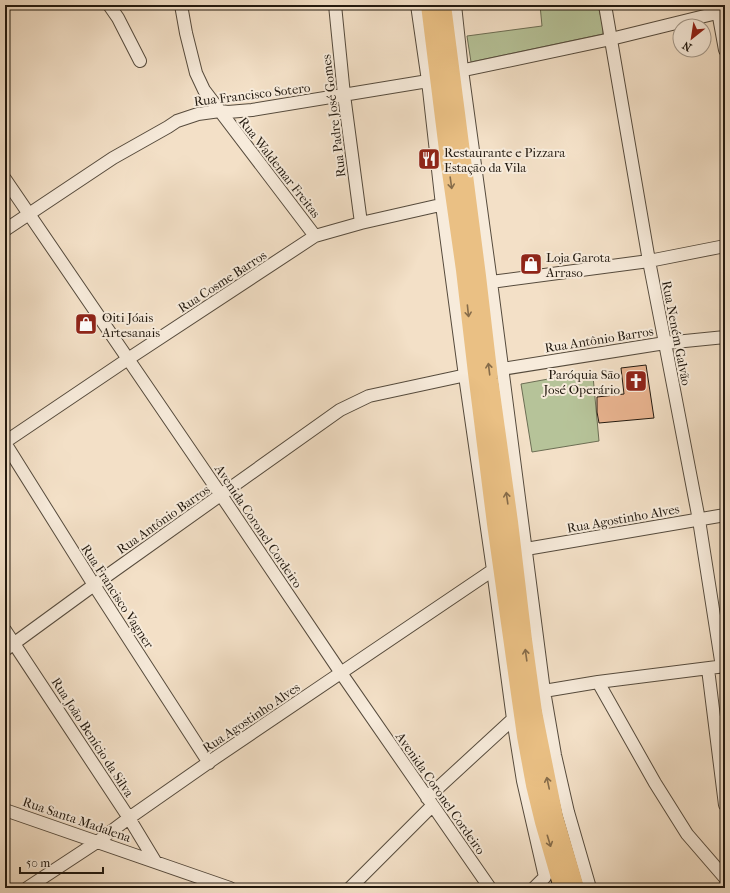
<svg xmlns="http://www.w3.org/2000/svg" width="730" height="893" font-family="'IM FELL French Canon',serif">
	<rect width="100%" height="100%" fill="#f3e0c7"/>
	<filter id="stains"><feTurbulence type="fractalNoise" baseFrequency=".005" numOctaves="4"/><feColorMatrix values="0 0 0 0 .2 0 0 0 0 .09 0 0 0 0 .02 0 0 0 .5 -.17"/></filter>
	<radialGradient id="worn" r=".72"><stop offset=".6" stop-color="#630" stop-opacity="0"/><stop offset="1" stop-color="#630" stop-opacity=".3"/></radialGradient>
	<path fill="#b6c399" stroke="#6c6e54" d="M540,5H598L603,26V34L471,62L467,36L542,26Z
		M581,373L593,376L599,441L532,452L521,384Z"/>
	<path fill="#e8b38f" stroke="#22190f" d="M646,365L654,418L599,423L597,412V397L624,394L621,368Z"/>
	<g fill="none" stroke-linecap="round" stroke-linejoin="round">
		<g stroke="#564b3d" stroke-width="14">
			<path id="minor" d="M109,5L118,18L140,61
				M181,5L186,33L196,73L204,90L315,236
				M335,5L344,95L361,223
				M417,5L428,81L442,205L465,376L493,570L513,719L523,781L545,877L534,888
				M455,5L462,70L491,282L544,691L555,755L568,812L590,888
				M605,5L649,261L665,343L699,520L722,667
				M717,6L725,50
				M455,72L611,39L725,11
				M5,179L221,495L341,673L490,888
				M5,230L113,158L168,127L177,121L198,114L220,111L228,112L252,110L428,81L435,79
				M484,279L491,282L649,261L725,246
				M502,369L665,343L725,337
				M5,442L128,359L315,236L361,223L449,203
				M5,443L94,585L209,763
				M526,549L725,515
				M5,630L129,818L155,861
				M5,650L94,585L340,410L369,396L471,374
				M708,669L725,805
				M598,682L655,783L687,834L725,878
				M544,691L598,682L725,666
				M427,798L513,719
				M5,810L230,888
				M27,888L97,842L129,818L212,760L493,570
				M350,888L432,806"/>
		</g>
		<g stroke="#22190f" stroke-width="18">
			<path id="major" d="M429,5L448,158L464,270L476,373L495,524L525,736L534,785L543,822L562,888
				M443,5L478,276L490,379L510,522L524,640L534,712L555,817L576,888"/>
		</g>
		<use href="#minor" stroke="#f7ebdb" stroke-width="12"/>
		<use href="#major" stroke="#eac084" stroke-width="16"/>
	</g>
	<defs><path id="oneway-shaft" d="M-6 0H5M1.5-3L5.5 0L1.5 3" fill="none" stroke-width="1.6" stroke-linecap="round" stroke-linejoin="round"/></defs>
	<g stroke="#866c4a">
		<use href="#oneway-shaft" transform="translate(451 183) rotate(82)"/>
		<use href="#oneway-shaft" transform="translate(468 311) rotate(84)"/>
		<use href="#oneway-shaft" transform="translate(489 369) rotate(-97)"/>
		<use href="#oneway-shaft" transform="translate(507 498) rotate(-98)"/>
		<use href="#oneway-shaft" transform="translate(526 655) rotate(-98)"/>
		<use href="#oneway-shaft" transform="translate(548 783) rotate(-102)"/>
		<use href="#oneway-shaft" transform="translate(549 841) rotate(73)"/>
	</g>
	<defs>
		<g id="restaurant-square" transform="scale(1.15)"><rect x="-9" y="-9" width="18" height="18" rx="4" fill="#8f2418" stroke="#f7ebdb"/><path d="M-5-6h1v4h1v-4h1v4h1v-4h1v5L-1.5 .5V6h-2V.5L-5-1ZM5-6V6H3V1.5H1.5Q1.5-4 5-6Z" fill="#fff"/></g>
		<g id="shop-square" transform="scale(1.15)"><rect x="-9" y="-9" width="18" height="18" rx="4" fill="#8f2418" stroke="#f7ebdb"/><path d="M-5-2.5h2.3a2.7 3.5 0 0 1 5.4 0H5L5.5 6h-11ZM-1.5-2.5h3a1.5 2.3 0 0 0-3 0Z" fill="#fff"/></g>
		<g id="church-square" transform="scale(1.15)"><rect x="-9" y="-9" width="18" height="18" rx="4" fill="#8f2418" stroke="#f7ebdb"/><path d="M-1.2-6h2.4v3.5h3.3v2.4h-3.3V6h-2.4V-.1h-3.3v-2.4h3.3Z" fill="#fff"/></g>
	</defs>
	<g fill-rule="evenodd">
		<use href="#restaurant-square" x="429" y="159"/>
		<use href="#shop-square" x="531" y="264"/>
		<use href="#shop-square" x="86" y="324"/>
		<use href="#church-square" x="636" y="381"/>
	</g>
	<g text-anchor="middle" stroke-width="4" stroke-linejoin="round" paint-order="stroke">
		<g font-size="13" fill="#22190f" stroke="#f7ebdb">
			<text transform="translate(252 94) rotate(-7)" y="5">Rua Francisco Sotero</text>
			<text transform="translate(333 116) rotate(-97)" y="5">Rua Padre José Gomes</text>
			<text transform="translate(280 167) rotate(52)" y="5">Rua Waldemar Freitas</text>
			<text transform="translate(222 281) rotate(-33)" y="5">Rua Cosme Barros</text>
			<text transform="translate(677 333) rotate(79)" y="5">Rua Neném Galvão</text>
			<text transform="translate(599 339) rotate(-9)" y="5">Rua Antônio Barros</text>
			<text transform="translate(623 518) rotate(-10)" y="5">Rua Agostinho Alves</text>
			<text transform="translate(163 519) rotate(-35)" y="5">Rua Antônio Barros</text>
			<text transform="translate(259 526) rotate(56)" y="5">Avenida Coronel Cordeiro</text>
			<text transform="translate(118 596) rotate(57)" y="5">Rua Francisco Vagner</text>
			<text transform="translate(251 717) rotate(-34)" y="5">Rua Agostinho Alves</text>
			<text transform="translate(93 737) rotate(57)" y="5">Rua João Benício da Silva</text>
			<text transform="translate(441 793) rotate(55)" y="5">Avenida Coronel Cordeiro</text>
			<text transform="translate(77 819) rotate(19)" y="5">Rua Santa Madalena</text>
		</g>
		<g font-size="13" fill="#22190f" stroke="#f7ebdb" text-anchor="start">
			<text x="444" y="157">Restaurante e Pizzara<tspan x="444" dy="15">Estação da Vila</tspan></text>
			<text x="546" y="262">Loja Garota<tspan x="546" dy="15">Arraso</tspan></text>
			<text x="102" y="322">Oiti Jóais<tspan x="102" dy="15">Artesanais</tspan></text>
			<text x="620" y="379" text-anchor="end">Paróquia São<tspan x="620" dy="15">José Operário</tspan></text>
		</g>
	</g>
	<rect width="730" height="893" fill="none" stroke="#f3e0c7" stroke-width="20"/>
	<rect x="6" y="6" width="718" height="881" fill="none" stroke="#22190f" stroke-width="2"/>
	<rect x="10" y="10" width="710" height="873" fill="none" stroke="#22190f"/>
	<g transform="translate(692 38) rotate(210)"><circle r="19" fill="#f7ebdb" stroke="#a29789"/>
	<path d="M0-3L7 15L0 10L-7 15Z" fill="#8f2418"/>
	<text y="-6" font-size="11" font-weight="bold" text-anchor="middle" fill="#22190f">N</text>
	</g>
	<path d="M20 867v6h83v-6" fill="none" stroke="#22190f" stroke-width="2"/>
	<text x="26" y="867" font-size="12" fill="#22190f" stroke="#f7ebdb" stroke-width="3" paint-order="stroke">50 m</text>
	<rect width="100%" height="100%" filter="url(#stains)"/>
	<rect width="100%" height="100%" fill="url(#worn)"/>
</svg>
